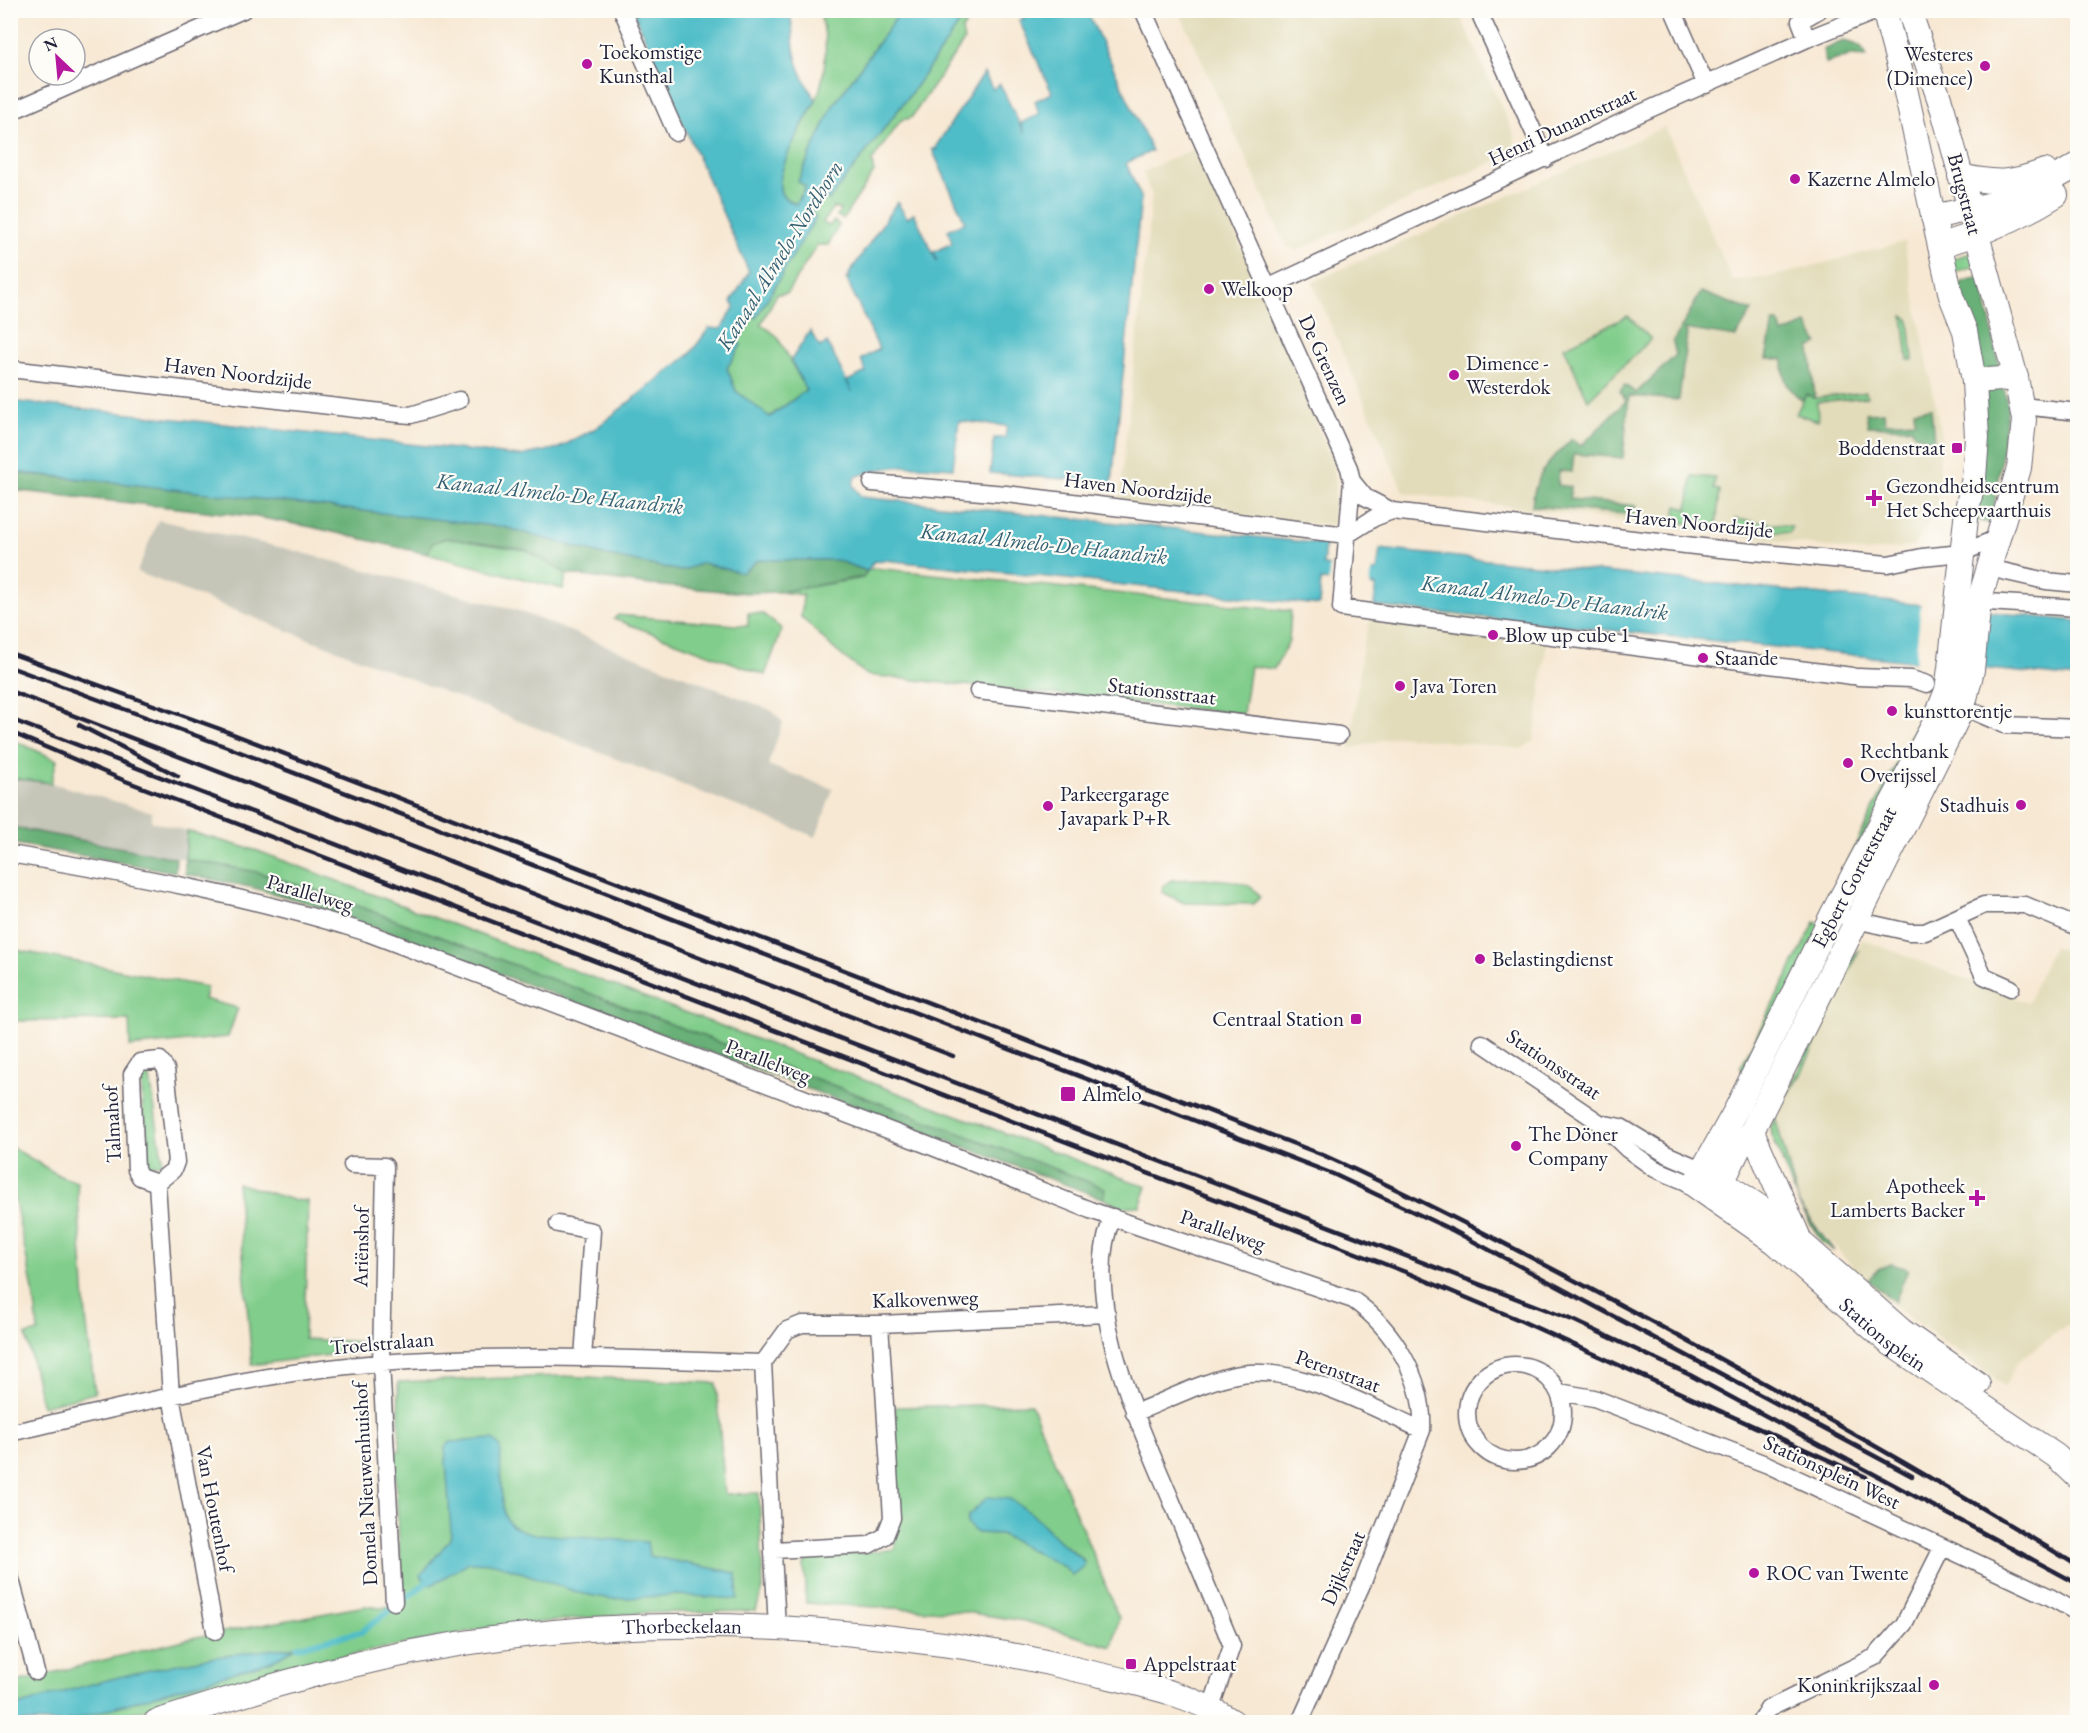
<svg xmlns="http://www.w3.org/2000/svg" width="2088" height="1733" font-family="'EB Garamond',serif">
	<rect width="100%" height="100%" fill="#fdfcf7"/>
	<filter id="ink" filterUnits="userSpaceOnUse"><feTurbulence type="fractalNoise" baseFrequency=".0167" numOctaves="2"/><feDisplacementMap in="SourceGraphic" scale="12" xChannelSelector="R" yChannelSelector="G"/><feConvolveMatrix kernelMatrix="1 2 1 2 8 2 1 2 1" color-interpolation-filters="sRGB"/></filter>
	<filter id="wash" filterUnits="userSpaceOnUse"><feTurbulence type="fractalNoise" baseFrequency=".008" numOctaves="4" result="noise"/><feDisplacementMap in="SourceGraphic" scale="24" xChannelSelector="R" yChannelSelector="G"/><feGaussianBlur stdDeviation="1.35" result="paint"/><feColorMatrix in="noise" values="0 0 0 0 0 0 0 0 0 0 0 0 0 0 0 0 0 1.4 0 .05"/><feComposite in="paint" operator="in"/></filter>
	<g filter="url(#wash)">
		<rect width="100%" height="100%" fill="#f7e8d3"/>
		<path fill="#e2dcba" d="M1179,11H1458L1515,137L1514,147L1508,155L1298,250L1286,246Z
			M1665,127L1732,280L1767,278L1904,242L1941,434L1937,510L1914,546L1866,552L1404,493L1312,282Z
			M1196,148L1278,328L1333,464L1336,481L1333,525L1119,503L1152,195L1142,172Z
			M1376,605L1549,624L1534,740L1522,749L1397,736L1350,749L1363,644Z
			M1862,939L2028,1003L2053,946L2077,955V1317L2017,1362L2005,1386L1873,1290L1804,1211L1771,1130Z"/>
		<path fill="#c5c5b8" d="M158,520L284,548L516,610L771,710L783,722L768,765L833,789L816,837L137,572Z
			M11,778L51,783L152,812L151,821L187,831L185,859L11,827Z"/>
		<path fill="#81cd8b" stroke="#527863" stroke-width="1.5" fill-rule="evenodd" d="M818,11H901L833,106L798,181L807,187L796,204C790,201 781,197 780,189C777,158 804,127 816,100C826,75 830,35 818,11Z
			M968,11H975L962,30L964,41L911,118L901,120L872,161L874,172L843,219L837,216L840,210L833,207L823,222L829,226L834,221L839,225L828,245H817L787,293L777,294L761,324L777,336L806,390L769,417L736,391L727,368L741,345L736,340L751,315L756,317L816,217L811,213L822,195L829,199L909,96Z
			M1976,252L1979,265L1952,273L1950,259Z
			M1628,316L1651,339L1588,400L1564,347Z
			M1903,316L1909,319L1913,360H1908Z
			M1866,392L1867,397L1817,402L1818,421L1796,414L1806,394L1815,398Z
			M1692,476L1715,478L1714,489L1720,490L1716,526L1674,522L1677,506L1688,509Z
			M1735,519L1792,526L1789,533L1734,527Z
			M446,538L526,550L567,574L563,589L427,554L432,543Z
			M874,568L1291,611L1289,641L1274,669L1250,666L1243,714L867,675L835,650L801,617L803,595L780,592L863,578L867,571Z
			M748,613L763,614L782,629L765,675L614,619L618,615L748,626Z
			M1920,716L1929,720L1827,902Z
			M11,739L57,760L51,783L11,778Z
			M187,831L258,851L1147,1187L1140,1206L1122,1207L1104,1199V1188L321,892L257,872L185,859Z
			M1171,880C1194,880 1249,873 1260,897L1254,904L1184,903L1162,892L1163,886Z
			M1815,922L1822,926L1748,1072L1740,1068Z
			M11,949L207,987L204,999L238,1008L228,1037L130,1047L129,1020L15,1021L11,1000Z
			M1859,950L1800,1076L1785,1097L1854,954Z
			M141,1071H149L163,1164L145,1165Z
			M1775,1117L1799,1204L1772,1135L1771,1127Z
			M10,1146L60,1176L77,1182L86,1318L95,1393L42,1406L26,1335L38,1332C34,1269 10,1209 10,1146Z
			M237,1183L293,1200L308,1201L304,1339L364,1342L361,1351L252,1365Z
			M562,1376L716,1383L725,1494L759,1493L763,1587L756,1611L640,1613L492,1627L284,1668L214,1687L105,1722H11L10,1684L24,1680L196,1637L365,1606L381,1608L405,1602L401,1577L394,1452L400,1451L398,1382Z
			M1031,1404L1119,1618L1112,1647L1025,1621L964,1612L806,1603L804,1564L809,1559L895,1549V1407ZM968,1516L1059,1541L1084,1560L1072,1574L1067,1568L1000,1534L977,1533Z"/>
		<path fill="#68b077" stroke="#456959" stroke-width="1.5" d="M1843,41C1855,43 1863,46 1867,57L1849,56L1826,63L1823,50Z
			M1981,277L2008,407L1992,523L1972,520L1983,463L1954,289L1964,281Z
			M1701,292L1752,311L1736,337L1684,329L1687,333L1679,400L1629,396L1623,458L1574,454L1572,472L1559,471L1558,485L1571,487L1570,499L1636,506L1635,515L1532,506C1533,476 1551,459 1572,439L1581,446L1626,401L1620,391L1625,385L1636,393L1676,355L1673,342Z
			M1773,322H1779L1782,334L1807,324L1818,344L1810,348L1815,398L1806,394L1803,400C1786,389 1783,379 1783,359H1766Z
			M1931,408L1934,441L1916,435L1911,428L1868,426L1866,413L1884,412L1885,423L1915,421L1914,410Z
			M10,473L94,480L504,527L604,555L681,571L703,563L742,573L758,560H837L867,571L863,577L780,592L747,593L650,585L567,574L526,550L446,538L432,543L427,554L311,527L251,516L11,490Z
			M11,827L176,858L175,872L11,843Z
			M185,859L257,872L321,892L1105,1188L1104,1199L308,903L254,888L185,874Z
			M1799,1204L1834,1251L1822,1243Z
			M1891,1264L1908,1269L1895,1302L1868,1280L1878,1269Z"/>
		<path fill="#50bdc8" stroke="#397082" stroke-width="1.5" d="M1027,10L1087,11L1152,151L1126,163L1141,197L1112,483L990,473L994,438H1005L1007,426L959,421L953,468C913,465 893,463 855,477L853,485L861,497L1325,544L1323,565L1377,571L1380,549L2077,621V678L1374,606L1376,586L1321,580L1319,605L884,560L873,562L867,571L837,560H758L742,573L703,563L681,571L604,555L504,527L94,480L11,472L10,401L520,456L559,448L596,428L690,354L709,328L721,329L735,306L731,302L749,272L633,11H788C794,22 792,35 794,48C797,67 805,83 816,100C806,119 773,172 781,193C783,198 791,202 796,204L806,187L798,181L833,106L901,11H968L909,96L829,200L822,196L811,213L816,217L756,318L751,315L737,340L741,345L727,368L736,391L770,417L806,390L791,360L810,331L820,347L827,342L852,392L847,381L866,372L861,359L879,349L846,278H850L849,274L897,202L907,218L914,213L937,262L934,252L952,243L948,230L965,222L932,149H937L936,146L984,73L993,89L1000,84L1024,133L1021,123L1039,114L1035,101L1052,93L1019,20L1024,19L1021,13Z
			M493,1439L500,1447C501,1463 499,1512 509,1523C515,1530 527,1532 535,1534L647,1542L649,1556L736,1573L738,1599L677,1595L611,1599L579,1593L495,1563L469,1562L432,1585L426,1583L421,1575L450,1539L451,1532L445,1447L451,1442Z
			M988,1497L1010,1499L1032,1514L1059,1541L1084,1561V1566L1072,1575L1066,1568L1000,1534L977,1533L967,1524L968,1516Z
			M297,1647L270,1662L65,1722H11V1708C104,1678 200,1655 297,1647Z"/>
		<path fill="#f7e8d3" d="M1330,563L1372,567L1370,587L1328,582Z
			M1921,603L1944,605L1937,666L1915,664Z"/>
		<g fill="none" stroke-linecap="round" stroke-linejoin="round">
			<path stroke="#50bdc8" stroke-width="6" d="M297,1647L361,1632L426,1583"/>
		</g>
	</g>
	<g filter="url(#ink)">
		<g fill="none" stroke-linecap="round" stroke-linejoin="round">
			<g stroke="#6d6770" stroke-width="19">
				<path id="street" d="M622,10L676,133
					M1143,10L1349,468L1352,481L1341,608L1852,676
					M1478,10L1546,159
					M1673,10L1706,85
					M1807,39L1800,21L1819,10
					M10,112L243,10
					M1267,288L1641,113L1807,39L1879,10
					M10,369L399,414L411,415L459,400
					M2022,406L2078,412
					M1352,481L1365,497L1392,511L1720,549L1888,564L1922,557L1962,553L1997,538
					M872,483L1006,494L1347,535L1374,518L1392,511
					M1989,568L2046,581L2078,584
					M1988,602L2078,608
					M1858,677L1911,679L1927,684
					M978,691L1339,735
					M1977,713L2005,725L2078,728
					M10,854C132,875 250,896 368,933L925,1144L1090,1210L1353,1300C1393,1328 1425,1380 1422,1430L1363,1582L1300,1722
					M1847,918L1909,932H1925L1984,905H2025L2078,927
					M1957,918L1984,976L2011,988
					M1482,1043L1600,1123L1627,1149L1655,1169L1694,1185
					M160,1060L166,1069L176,1162L173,1170L157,1183L140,1177L136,1170L132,1074L140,1062Z
					M1600,1123L1621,1127L1666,1154L1703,1170
					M352,1165L385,1166L381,1363L394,1602
					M157,1183L171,1396L215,1631
					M1113,1217C1077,1295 1141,1428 1172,1502C1192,1550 1212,1598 1232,1646L1211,1707
					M558,1224L592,1231L583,1358
					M763,1363L787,1330L802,1324H880L1107,1314
					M763,1363L777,1628
					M1467 1413a48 48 0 1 1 96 0a48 48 0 1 1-96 0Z
					M1559,1392L1594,1398L1768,1465L2050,1597L2078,1613
					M1134,1413C1166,1401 1207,1379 1241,1374C1297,1365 1371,1407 1422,1430
					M10,1433C132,1405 256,1372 381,1363C508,1353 636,1359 763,1363
					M774,1550L869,1545L885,1536L892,1518L880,1324
					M10,1576L36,1672
					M1760,1722L1768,1709L1875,1657L1904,1624L1942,1548"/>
			</g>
			<g stroke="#6d6770" stroke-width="26">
				<g id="secondary">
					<path id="s1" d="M1884,10L1905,88L1951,296L1965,331L1974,381L1977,438L1974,478L1967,509L1950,668L1947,690L1933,726L1832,915L1736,1110L1694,1185L1775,1242L1887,1341L2056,1456L2078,1477"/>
					<path d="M1960,176C1995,184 2011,184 2045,171"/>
					<path d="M1933,217L2016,199L2078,165"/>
					<path d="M1940,245C1982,234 2019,218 2056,195"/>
					<path d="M1974,381L2016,378"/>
					<path d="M1752,1131L1798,1236"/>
					<path d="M1710,1174L1764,1210L1902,1331L1978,1384"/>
					<path d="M1714,1199L1739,1148L1752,1131L1963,707L1972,670L1979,601L2019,468L2024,420L2016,378L1943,110L1909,10"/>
					<path id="s2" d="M156,1722C240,1695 325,1669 412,1652C563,1623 711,1619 864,1635C933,1642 999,1650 1066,1667C1122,1681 1185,1689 1233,1722"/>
				</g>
			</g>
			<use href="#street" stroke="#fff" stroke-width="16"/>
			<use href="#secondary" stroke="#fff" stroke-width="24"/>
			<path stroke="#22223b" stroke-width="4.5" d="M10,653L220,729L1323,1155C1429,1203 1531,1257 1634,1312C1784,1393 1932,1477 2078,1566
				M10,667L227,747L1333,1174L1454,1231L1912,1476
				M10,691L953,1056
				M10,719L1575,1321L1690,1375L2078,1584
				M79,725L178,776
				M10,732L123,780L1408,1273L1517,1319L1866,1477"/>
		</g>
	</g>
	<g fill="#b5179e" stroke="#fdfcf7" stroke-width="2">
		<circle cx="587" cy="64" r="6"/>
		<circle cx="1985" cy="66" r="6"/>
		<circle cx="1795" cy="179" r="6"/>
		<circle cx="1209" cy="289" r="6"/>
		<circle cx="1454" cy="375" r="6"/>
		<rect x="1951" y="442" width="12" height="12" rx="3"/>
		<path d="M1871 489h6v6h6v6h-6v6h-6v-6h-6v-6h6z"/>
		<circle cx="1493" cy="635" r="6"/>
		<circle cx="1703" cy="658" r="6"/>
		<circle cx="1400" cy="686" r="6"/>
		<circle cx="1892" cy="711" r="6"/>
		<circle cx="1848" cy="763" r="6"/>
		<circle cx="2021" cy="805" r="6"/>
		<circle cx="1048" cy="806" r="6"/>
		<circle cx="1480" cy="959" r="6"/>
		<rect x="1350" y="1013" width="12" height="12" rx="3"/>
		<rect x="1060" y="1086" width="16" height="16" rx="3"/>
		<circle cx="1516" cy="1146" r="6"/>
		<path d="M1974 1189h6v6h6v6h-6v6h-6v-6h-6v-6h6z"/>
		<circle cx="1754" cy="1573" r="6"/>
		<rect x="1125" y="1658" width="12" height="12" rx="3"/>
		<circle cx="1934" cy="1685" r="6"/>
	</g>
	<g text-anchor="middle" stroke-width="4.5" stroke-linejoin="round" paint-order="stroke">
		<g font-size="21" fill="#22223b" stroke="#fdfcf7" text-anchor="start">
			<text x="599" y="59">Toekomstige<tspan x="599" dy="24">Kunsthal</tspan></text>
			<text x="1973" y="61" text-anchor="end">Westeres<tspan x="1973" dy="24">(Dimence)</tspan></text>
			<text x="1807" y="186">Kazerne Almelo</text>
			<text x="1221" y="296">Welkoop</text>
			<text x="1466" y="370">Dimence -<tspan x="1466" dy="24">Westerdok</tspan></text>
			<text x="1945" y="455" text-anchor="end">Boddenstraat</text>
			<text x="1886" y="493">Gezondheidscentrum<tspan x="1886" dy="24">Het Scheepvaarthuis</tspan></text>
			<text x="1505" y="642">Blow up cube 1</text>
			<text x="1715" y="665">Staande</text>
			<text x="1412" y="693">Java Toren</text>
			<text x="1904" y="718">kunsttorentje</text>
			<text x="1860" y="758">Rechtbank<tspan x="1860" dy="24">Overijssel</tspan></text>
			<text x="1060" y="801">Parkeergarage<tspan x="1060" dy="24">Javapark P+R</tspan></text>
			<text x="2009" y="812" text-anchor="end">Stadhuis</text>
			<text x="1492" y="966">Belastingdienst</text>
			<text x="1344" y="1026" text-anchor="end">Centraal Station</text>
			<text x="1082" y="1101">Almelo</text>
			<text x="1528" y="1141">The Döner<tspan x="1528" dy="24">Company</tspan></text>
			<text x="1965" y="1193" text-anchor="end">Apotheek<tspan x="1965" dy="24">Lamberts Backer</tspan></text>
			<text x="1766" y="1580">ROC van Twente</text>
			<text x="1143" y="1671">Appelstraat</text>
			<text x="1922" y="1692" text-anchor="end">Koninkrijkszaal</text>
		</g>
		<g font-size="21" fill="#22223b" stroke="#fdfcf7">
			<text transform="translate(1562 126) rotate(-25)" y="7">Henri Dunantstraat</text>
			<text transform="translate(1965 194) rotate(75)" y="7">Brugstraat</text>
			<text transform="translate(1325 360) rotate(65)" y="7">De Grenzen</text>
			<text transform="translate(238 373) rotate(7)" y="7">Haven Noordzijde</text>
			<text transform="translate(1138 488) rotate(7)" y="7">Haven Noordzijde</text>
			<text transform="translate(1699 523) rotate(6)" y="7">Haven Noordzijde</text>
			<text transform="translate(1162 691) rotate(7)" y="7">Stationsstraat</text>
			<text transform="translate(1854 877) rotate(-62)" y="7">Egbert Gorterstraat</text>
			<text transform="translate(310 893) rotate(16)" y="7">Parallelweg</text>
			<text transform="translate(768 1061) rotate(21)" y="7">Parallelweg</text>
			<text transform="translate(1554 1064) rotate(34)" y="7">Stationsstraat</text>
			<text transform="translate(112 1124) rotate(-93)" y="7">Talmahof</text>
			<text transform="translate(1223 1230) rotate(19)" y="7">Parallelweg</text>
			<text transform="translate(361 1247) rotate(-89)" y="7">Ariënshof</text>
			<text transform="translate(925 1299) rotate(-2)" y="7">Kalkovenweg</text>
			<text dy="7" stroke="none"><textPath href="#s1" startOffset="1491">Stationsplein</textPath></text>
			<text transform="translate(382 1343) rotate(-5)" y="7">Troelstralaan</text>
			<text transform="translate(1338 1371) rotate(20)" y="7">Perenstraat</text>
			<text transform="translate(1832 1472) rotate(25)" y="7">Stationsplein West</text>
			<text transform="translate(365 1484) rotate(-93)" y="7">Domela Nieuwenhuishof</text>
			<text transform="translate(215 1509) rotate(79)" y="7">Van Houtenhof</text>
			<text transform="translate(1343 1568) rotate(-66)" y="7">Dijkstraat</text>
			<text dy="7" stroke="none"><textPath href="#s2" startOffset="537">Thorbeckelaan</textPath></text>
		</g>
		<g font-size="22" font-style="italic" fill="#346073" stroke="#fdfcf7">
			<text transform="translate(779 255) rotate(-58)" y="8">Kanaal Almelo-Nordhorn</text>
			<text transform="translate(560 493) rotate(6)" y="8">Kanaal Almelo-De Haandrik</text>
			<text transform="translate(1044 543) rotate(6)" y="8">Kanaal Almelo-De Haandrik</text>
			<text transform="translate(1545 597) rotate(7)" y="8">Kanaal Almelo-De Haandrik</text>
		</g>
	</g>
	<rect width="2088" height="1733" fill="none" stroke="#fdfcf7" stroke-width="36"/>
	<g transform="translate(57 57) rotate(334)"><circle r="28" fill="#fdfcf7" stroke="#a5a5ac" stroke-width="1.5"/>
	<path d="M0-4.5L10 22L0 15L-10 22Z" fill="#b5179e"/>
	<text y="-9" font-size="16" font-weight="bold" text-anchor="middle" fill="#22223b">N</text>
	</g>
</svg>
